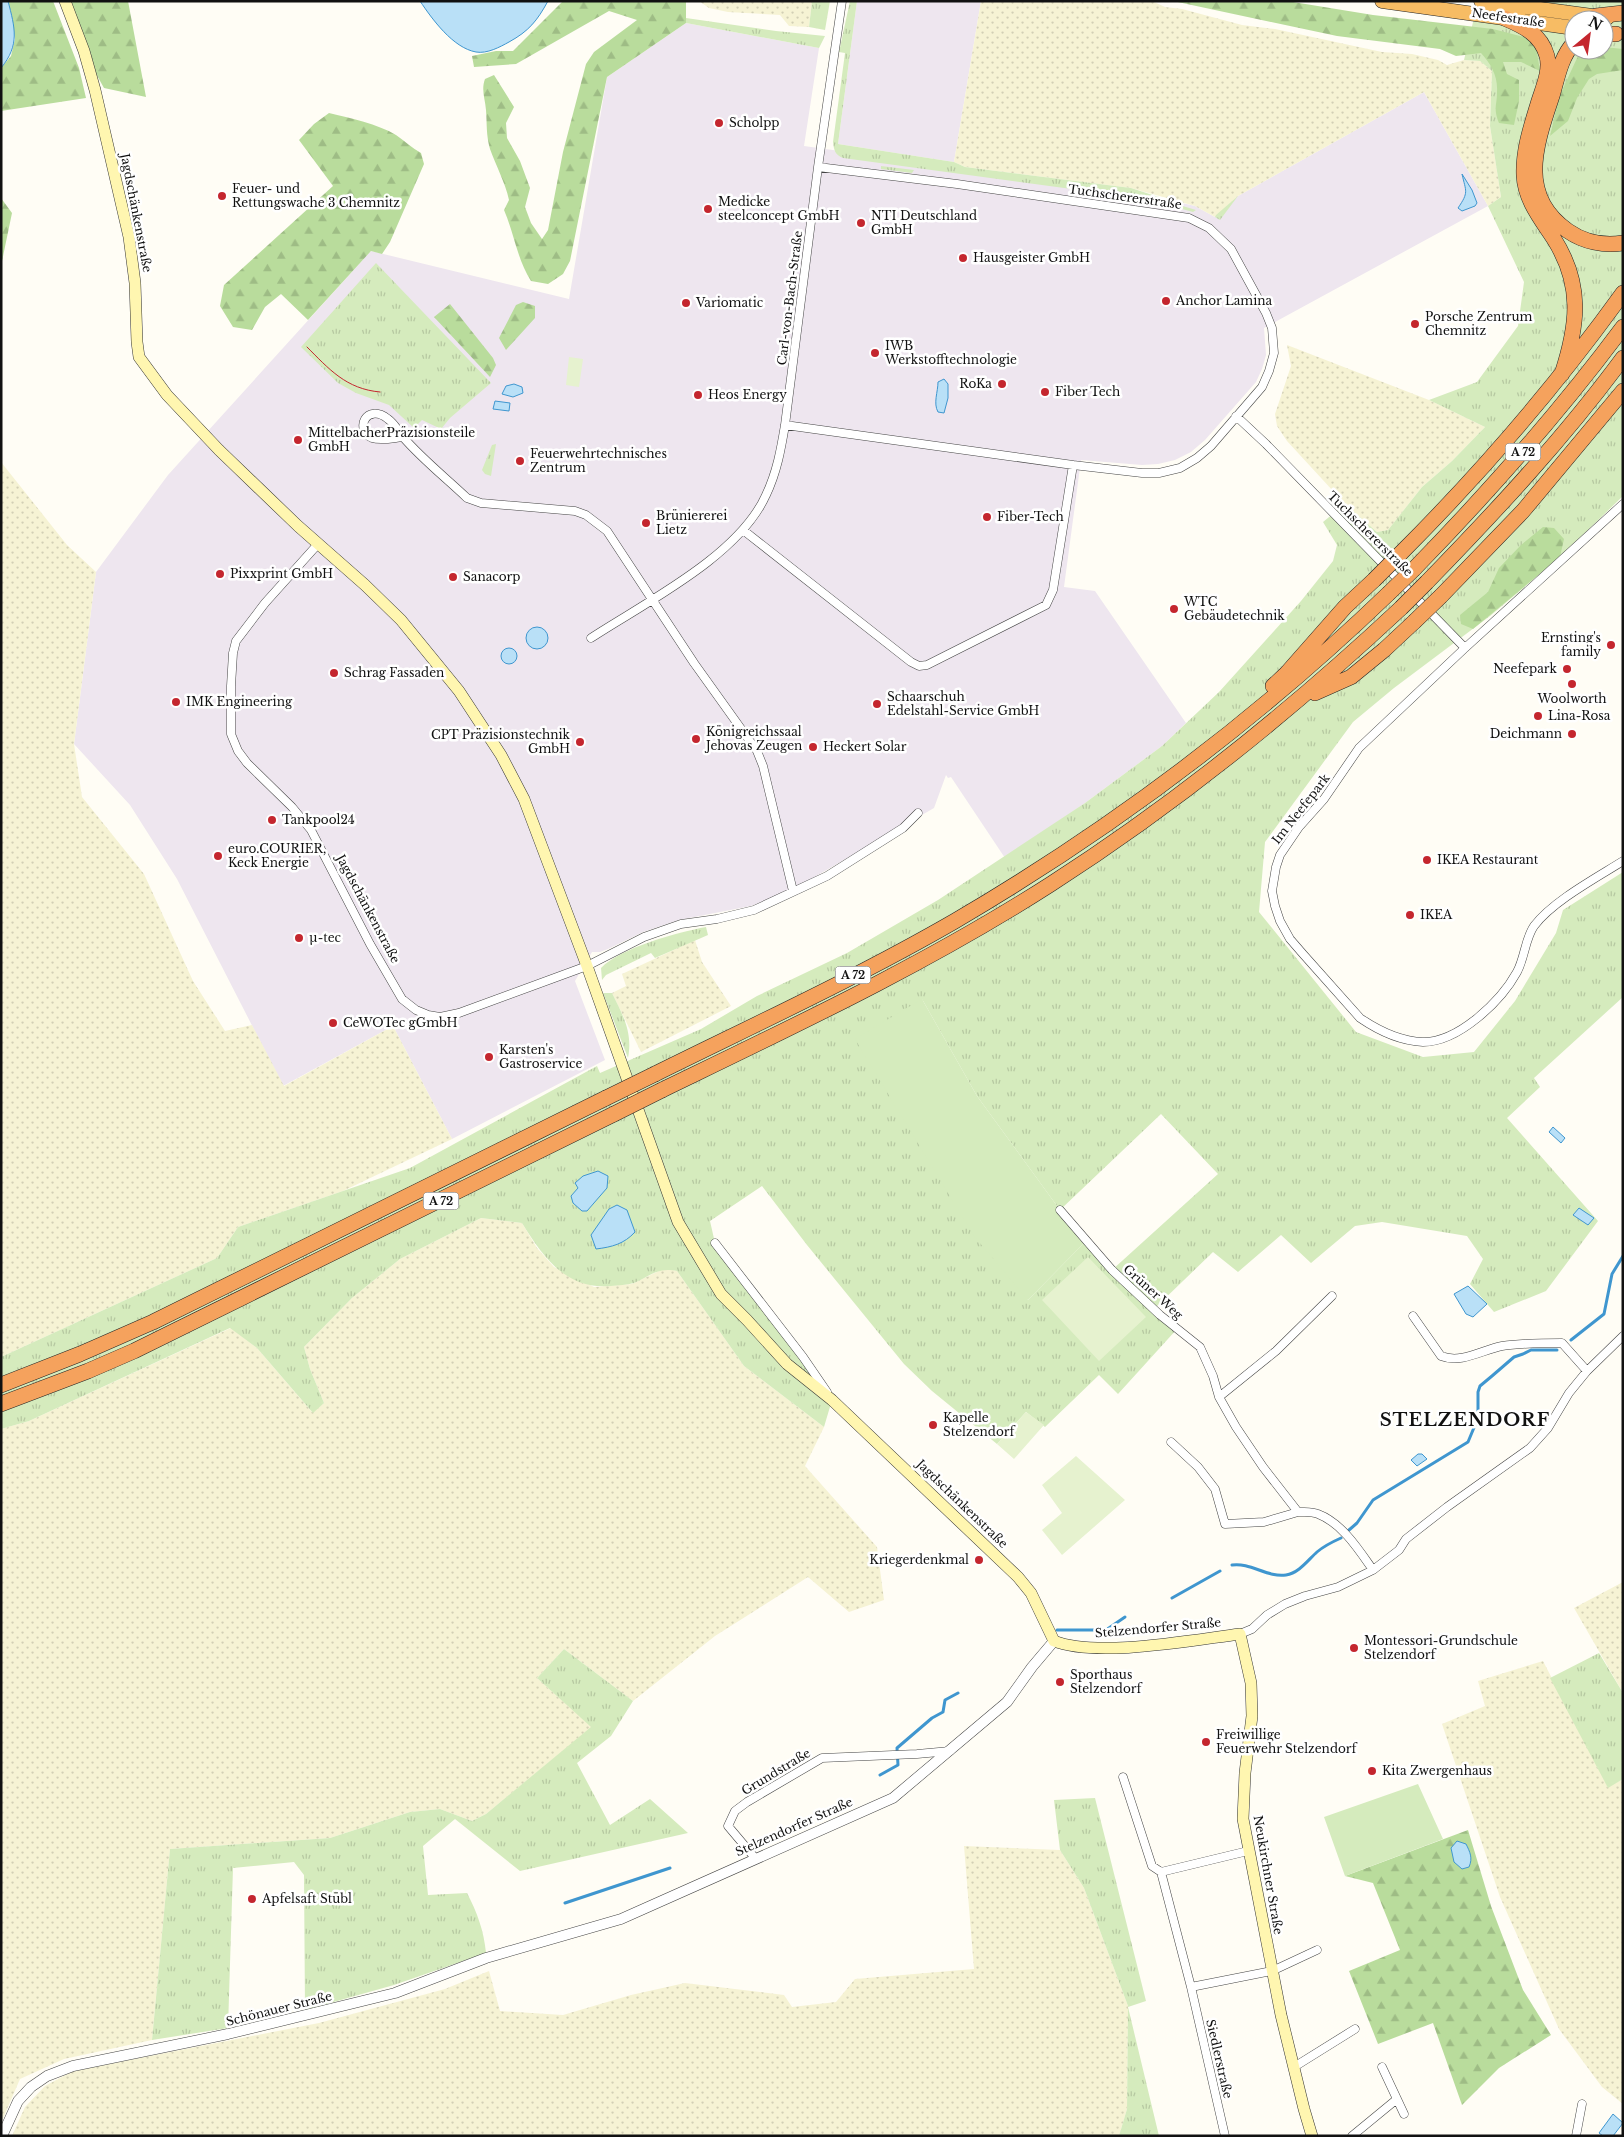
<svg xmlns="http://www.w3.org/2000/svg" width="1624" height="2137" font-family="'Libre Baskerville',serif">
	<defs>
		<pattern id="farmland-dots" width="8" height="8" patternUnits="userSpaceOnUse" patternTransform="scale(1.25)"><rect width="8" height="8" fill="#f6f3d4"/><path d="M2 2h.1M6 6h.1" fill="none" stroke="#d2cfb5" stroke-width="1.8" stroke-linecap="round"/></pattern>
		<pattern id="grass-tufts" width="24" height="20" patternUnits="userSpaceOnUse" patternTransform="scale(1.25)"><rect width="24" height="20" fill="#d5ebbd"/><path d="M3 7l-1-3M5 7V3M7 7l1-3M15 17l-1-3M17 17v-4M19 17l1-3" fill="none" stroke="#b6c8a1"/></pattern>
		<pattern id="forest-firs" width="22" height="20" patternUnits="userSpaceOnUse" patternTransform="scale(1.25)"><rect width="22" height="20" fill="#b9dc9c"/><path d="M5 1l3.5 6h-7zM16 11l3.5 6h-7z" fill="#9ebc85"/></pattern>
	</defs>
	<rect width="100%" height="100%" fill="#fffdf5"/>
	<path fill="#eee6ef" d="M857,1H981L954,162L838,144Z
		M686,23L819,48L804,146L1034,178L1165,199L1195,206L1215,217L1238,196L1424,92L1488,206L1264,328L1266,355L1262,369L1256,382L1205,440L1191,452L1175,460L1158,464L1142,465L1081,460L1064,587L1095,591L1186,723L1162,746L1085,803L1005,858L951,777L948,778L946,775L934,808L811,879L772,898L751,906L679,920L643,932L608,949L600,952H592L575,981L605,1060L452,1139L393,1026L283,1086L177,879L130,805L74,744L96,572L168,475L371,251L569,299L607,77Z"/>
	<path fill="url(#farmland-dots)" d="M699,1H812L809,27L789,26L780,15L728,12L709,8Z
		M981,1H1152L1165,7L1182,9L1242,25L1275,29L1382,52L1412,54L1438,60L1447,65L1464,60L1480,61L1492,71L1490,126L1501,197L1488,206L1424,92L1238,196L1215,217L1195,206L1131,188L965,167L954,162Z
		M1287,345L1429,400L1485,427L1452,461L1422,487L1388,530L1377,532L1345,504L1287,441L1277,426L1275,414L1291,366Z
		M1,462L67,545L96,572L74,744L82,797L144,874L193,981L225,1031L252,1025L284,1086L393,1026L452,1139L343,1191L238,1227L217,1258L1,1357Z
		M695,940L702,962L731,1006L641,1052L612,993L626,986L622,974Z
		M481,1218L522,1223L537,1248L554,1267L594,1287L632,1284L665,1268L677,1271L744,1366L824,1427L805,1466L877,1547L884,1600L849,1612L808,1577L715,1636L633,1701L564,1649L537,1678L592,1727L486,1814L472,1821L440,1809L410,1812L330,1838L170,1849L152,2040L64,2059L20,2079L1,2123V1429L29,1421L231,1328L257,1348L312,1412L324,1403L310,1369L304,1347L352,1298L400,1259Z
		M1623,1582V1693L1574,1608Z
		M1543,1661L1608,1787L1623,1779V2104L1602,2087L1559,2029L1500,1897L1442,1724L1485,1706L1478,1681Z
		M964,1846L1060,1850L1084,1888L1128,2006L1127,2109L1119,2136H12L25,2107L45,2086L73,2071L319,2023L445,1989L489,1971L500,2011L563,2015L631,1995L685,1983L784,1995L792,2007L836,2002L855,1979L974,1969Z"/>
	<path fill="url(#grass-tufts)" fill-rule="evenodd" d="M812,1H830L825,30L809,27Z
		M850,1H857L838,144L954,162L965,167L1131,188L1165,199L1116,195L843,158C835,155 834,150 833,142L845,53L839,52Z
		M1478,1H1623V496L1560,557L1490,616L1394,688L1353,722L1265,842L1259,912L1356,1032L1423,1057L1474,1052L1515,1001L1556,933L1563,910L1623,872V997L1534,1078L1540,1087L1507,1118L1598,1221L1546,1291L1494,1312L1470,1284L1483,1259L1467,1236L1382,1222L1355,1226L1311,1263L1281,1235L1238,1272L1213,1252L1154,1309L1177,1329L1118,1394L1099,1375L1045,1427L1026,1412L997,1444L932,1391L904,1364L807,1245L762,1186L710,1221L715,1243L832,1400L824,1427L744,1366L677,1271C657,1267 651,1276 634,1283C627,1285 618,1285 611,1286C566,1290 543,1257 522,1223L481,1218L400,1259L352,1298L304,1347L310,1369L324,1403L313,1413L257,1348L230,1328L29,1421L1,1429V1357L217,1258L238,1227L410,1168L597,1066L600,1073L701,1029L757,996L847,953L938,900L1085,803L1162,746L1219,692L1301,601L1333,561L1337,545L1323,522L1345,504L1377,532L1388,530L1422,487L1452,461L1485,427L1429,400L1477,382L1518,326L1524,282L1488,206L1501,197L1490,126L1492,71L1480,61L1464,60ZM1574,20H1604V50H1574ZM922,999L977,1096L1060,1210L1161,1114L1218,1174L1112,1270L1086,1241L1028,1300Z
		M686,18L776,31L825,36L819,48L686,23Z
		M881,166L914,170L912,173L881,169Z
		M1072,192L1110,197L1108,200L1074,195Z
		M1238,196L1220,220L1215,217L1216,215Z
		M1122,199L1176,204L1196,210L1193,212L1175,207L1123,202Z
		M376,263L491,383L450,418L441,429L422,420L414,428L389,405L356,393L338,383L301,347Z
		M496,444L491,476L485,474L482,470L492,445Z
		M706,927L708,935L655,958L651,953L606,975L602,980L601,968C620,948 678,932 706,927Z
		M603,993H612C623,1015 633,1033 628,1058Z
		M564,1649L633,1701L611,1736L577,1763L610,1825L650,1799L688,1833L520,1871L455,1819L423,1846L428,1895L467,1893C477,1912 484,1931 486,1953L394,1985L305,2010L304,1875L294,1862L233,1868L228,2028L152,2040L170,1849L330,1838L410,1812L440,1809L472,1821L486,1814L591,1727L537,1678Z
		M1599,1653L1623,1693V1779L1608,1788L1550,1678Z
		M1095,1798L1146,2001L1128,2007L1159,2136H1119L1127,2109L1128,2006L1084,1888L1060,1850L1054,1800Z"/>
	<path fill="url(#forest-firs)" d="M8,1H53L79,68L86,98L1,111V68L11,56L15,39Z
		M71,1H128L146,97L104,88L95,72Z
		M563,1H686V23L607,77L570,261L563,274L548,284L531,281C517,259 514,233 504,210L509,200C505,182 496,166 490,149C486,135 487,123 486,110C485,98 481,90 485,79L494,75L514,107L506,123L507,138L520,161L530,188L525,207L531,223L542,239L548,230L563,152L586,64L594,52L637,20L609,11L516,64L474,67L472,56L496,51H513Z
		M1173,1H1287L1373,15L1493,29L1524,37L1536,46L1540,71L1521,62H1503L1507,74L1519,80V101L1514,125L1499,123C1493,108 1497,106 1497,92C1498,76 1491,64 1481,53L1456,56L1440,49L1337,36Z
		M1604,47L1623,49V70L1597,74L1589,79L1577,98L1568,121L1550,136L1559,97L1578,56L1595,50H1604Z
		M329,113C350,118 378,124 396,135C405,141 412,148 421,153L424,164L390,242L382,254L371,251L308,320L281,294L265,307L252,330L233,327L220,306L224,285L333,186L299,140L314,124Z
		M1,198L12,213L1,266Z
		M523,302L535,306V318L506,350L499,338L516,305Z
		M450,304L493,358L496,365L490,377L434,317Z
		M1543,527L1554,528L1564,539L1560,557L1473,629L1461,624L1460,615L1488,592L1499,568L1521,545Z
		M1468,1830L1491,1906L1523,1990L1551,2035L1499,2068L1462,2105L1433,2023L1378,2044L1349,1971L1400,1950L1373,1883L1345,1876Z"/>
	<path fill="#d5ebbd" d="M922,999L977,1096L1060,1210L1086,1241L1028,1300L974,1236L855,1039Z
		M1418,1784L1443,1839L1345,1876L1324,1817Z"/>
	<path fill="#e6f2cf" d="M569,357L583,359L579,387L566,385Z
		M1088,1257L1146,1317L1099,1361L1042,1300Z
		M1026,1412L1044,1425L1014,1459L997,1444Z
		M1076,1456L1125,1500L1062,1555L1042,1530L1062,1513L1042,1485Z"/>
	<path fill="#b9e0f7" stroke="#3f96cf" d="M1,1H8C15,28 20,45 1,68Z
		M420,1H548C537,21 529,31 509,42C500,47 487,54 476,52C453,48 432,19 420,1Z
		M1462,174L1472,190L1477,203L1475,206L1462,211L1458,208C1469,192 1466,192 1462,174Z
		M944,379L948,384V398L944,413L938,412C933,403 938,392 938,382Z
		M514,384L522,387L523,393L513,397L502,394L506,386Z
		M495,401L510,403L509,411L493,409Z
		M526 638a11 11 0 1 1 22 0a11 11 0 1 1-22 0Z
		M501 656a8 8 0 1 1 16 0a8 8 0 1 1-16 0Z
		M1553,1127L1565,1138L1561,1143L1549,1132Z
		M598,1171L608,1176L607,1188L587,1211H582L573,1203L571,1196L578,1188L575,1183L583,1176Z
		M617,1205L627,1210L635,1232C624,1244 612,1247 596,1249L591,1235L609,1209Z
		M1579,1208L1594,1218L1588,1225L1573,1215Z
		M1468,1286L1487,1304L1473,1317L1466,1314L1454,1294Z
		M1418,1454H1422L1427,1459L1417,1466L1411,1460Z
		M1457,1841L1466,1844C1470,1852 1473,1858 1469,1867L1462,1869L1454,1862L1451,1848Z
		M1613,2114L1623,2123L1613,2136H1603L1599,2133Z"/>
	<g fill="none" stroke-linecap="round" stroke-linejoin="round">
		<path stroke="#3f96cf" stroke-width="3" d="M1571,1340L1604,1314L1612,1274L1623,1256
			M1349,1530L1357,1523L1373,1500L1468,1442L1478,1418V1392L1480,1386L1492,1376L1514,1357L1523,1354L1531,1350H1557
			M1232,1565C1250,1562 1268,1578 1286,1575C1299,1573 1308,1560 1317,1552C1324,1546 1332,1542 1341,1538
			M1172,1598L1220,1571
			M1057,1630H1106L1125,1617
			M880,1775L898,1765L897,1748L932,1718L943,1712L945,1700L958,1693
			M565,1903L670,1868"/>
		<g stroke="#444" stroke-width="9">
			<path id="minor" d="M1236,416L1266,444L1465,648
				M785,425L1073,465L1142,473H1159L1180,468L1197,458L1211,446L1262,387L1269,371L1274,353L1272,328L1266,313L1231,249L1209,228L1189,218L957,184L818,167
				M403,437C393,438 381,441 372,438C354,430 366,402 388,419C395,424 398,431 403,437C422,459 446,478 467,498L481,503L575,511L586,515L607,531L694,663L757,751L763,766L793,891
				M1623,504L1465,648L1359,748L1324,799L1299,827L1280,855L1276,867L1272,891L1275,906L1280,921L1290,939L1303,954L1360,1018C1379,1031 1400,1041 1423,1042C1459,1042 1501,1001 1517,972C1525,957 1525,939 1534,926C1553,901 1596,878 1623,861
				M743,530L911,662L919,666L927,665L1046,605L1053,590L1073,465
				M318,544L265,603L236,641L233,653L231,686V734L238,751L247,763L292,807L311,830L370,944L402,999L416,1010L428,1015L440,1017L459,1013L587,966L644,937L681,924L717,919L754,910L827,876L903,828L918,813
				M591,638C646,602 739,556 766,495C777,472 781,449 785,425L818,167L842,1
				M1060,1210L1112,1270L1160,1315L1200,1347L1213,1376L1219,1397L1236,1427L1263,1467L1298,1512C1304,1512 1312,1511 1318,1514C1342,1523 1359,1550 1373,1570
				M715,1243L803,1357L827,1392
				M1413,1316L1441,1356C1461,1364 1482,1350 1502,1346C1522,1343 1542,1343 1562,1343L1587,1371
				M1219,1397L1276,1351L1332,1296
				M1171,1442L1198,1467L1215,1489L1225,1524L1264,1522L1298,1512
				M1240,1634L1252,1629L1267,1615L1285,1604L1305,1596L1338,1587L1373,1570L1399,1550L1406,1539L1447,1507L1530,1448L1548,1428L1569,1393L1587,1371L1623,1336
				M1123,1777L1152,1866L1161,1872L1248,1851
				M755,1858L728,1826L735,1811L747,1802L822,1758L917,1754L950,1751
				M1161,1872L1191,1987L1225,2136
				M1191,1987L1272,1971L1317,1950
				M1294,2067L1355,2029
				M1397,2099L1404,2114
				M1352,2136L1397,2099L1382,2067
				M1576,2136L1582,2104"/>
		</g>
		<g stroke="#444" stroke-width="11">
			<path id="tertiary" d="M2,2136L18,2101L31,2087L47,2076L73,2066L228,2034L395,1993L486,1958L621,1919L893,1798L1007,1702L1032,1667L1054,1641"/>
		</g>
		<g stroke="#333" stroke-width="12">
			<path id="secondary" d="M65,1L84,51L95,90L129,237L135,283L137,342L139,357L167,395L219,450L298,526L365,585L401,620L459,691L501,755L524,799L587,966L678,1222L721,1294L747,1320L787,1364L832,1400L1018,1577L1031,1593L1054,1641C1097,1658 1192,1640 1240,1634L1251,1683L1252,1716L1245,1773L1243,1819L1281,2015L1304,2109L1312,2136"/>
		</g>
		<g stroke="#222" stroke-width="15">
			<path id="trunk" d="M1382,1L1574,28
				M1481,1L1607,18"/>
		</g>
		<g stroke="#222" stroke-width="16">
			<path id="motorway" d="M1596,16L1623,13
				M1504,18C1523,26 1541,34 1547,56C1551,72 1542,90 1538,104C1531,127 1523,151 1524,175C1525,200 1541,219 1554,239C1583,285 1578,325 1562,374
				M1604,34H1616
				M1574,43C1561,56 1557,79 1552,96C1536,144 1517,196 1568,231C1584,242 1604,246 1623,243
				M1400,554C1481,473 1556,386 1623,293
				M1414,569C1489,492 1559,413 1623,327
				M1427,582C1496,511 1564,438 1623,358
				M1441,596L1523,511L1623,391
				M1273,686L1286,674L1345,607L1374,580
				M1315,693L1351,677L1384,650L1414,622
				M655,1074C756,1024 858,977 955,921C1112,829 1256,721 1388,594
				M662,1090C794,1026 928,963 1051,884C1177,803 1292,710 1401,608
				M1,1385L80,1354L153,1322L606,1098
				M1,1404L88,1371L134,1351L614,1114"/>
		</g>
		<use href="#minor" stroke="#fff" stroke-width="8"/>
		<use href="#tertiary" stroke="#fff" stroke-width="10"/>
		<use href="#secondary" stroke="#fff6b0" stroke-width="11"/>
		<use href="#trunk" stroke="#f7bc64" stroke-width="14"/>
		<use href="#motorway" stroke="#f5a25d" stroke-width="15"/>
		<path stroke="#c4262e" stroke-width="1" d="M307,347C329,369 346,389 380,392"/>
		<g stroke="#222" stroke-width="16" stroke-linecap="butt">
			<path id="motorway-bridge" d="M1374,580L1400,554
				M1388,594L1414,569
				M1401,608L1427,582
				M1414,622L1441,596
				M606,1098L655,1074
				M614,1114L662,1090"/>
		</g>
		<use href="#motorway-bridge" stroke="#f5a25d" stroke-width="15"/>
	</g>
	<g fill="#c4262e" stroke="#fff" stroke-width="2">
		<circle cx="719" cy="123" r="5"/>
		<circle cx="222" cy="196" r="5"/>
		<circle cx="708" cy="209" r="5"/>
		<circle cx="861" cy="223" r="5"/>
		<circle cx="963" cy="258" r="5"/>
		<circle cx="1166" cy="301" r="5"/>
		<circle cx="686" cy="303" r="5"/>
		<circle cx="1415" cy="324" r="5"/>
		<circle cx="875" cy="353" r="5"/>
		<circle cx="1002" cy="384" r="5"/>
		<circle cx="1045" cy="392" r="5"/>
		<circle cx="698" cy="395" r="5"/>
		<circle cx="298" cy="440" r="5"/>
		<circle cx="520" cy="461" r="5"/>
		<circle cx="987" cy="517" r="5"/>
		<circle cx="646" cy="523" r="5"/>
		<circle cx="220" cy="574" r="5"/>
		<circle cx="453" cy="577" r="5"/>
		<circle cx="1174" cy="609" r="5"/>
		<circle cx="1611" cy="645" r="5"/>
		<circle cx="1567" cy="669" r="5"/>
		<circle cx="334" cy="673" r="5"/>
		<circle cx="1572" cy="684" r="5"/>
		<circle cx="176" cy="702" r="5"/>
		<circle cx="877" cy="704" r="5"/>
		<circle cx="1538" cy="716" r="5"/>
		<circle cx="1572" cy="734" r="5"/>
		<circle cx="696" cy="739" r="5"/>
		<circle cx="580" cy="742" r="5"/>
		<circle cx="813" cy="747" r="5"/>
		<circle cx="272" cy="820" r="5"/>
		<circle cx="218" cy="856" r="5"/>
		<circle cx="1427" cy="860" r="5"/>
		<circle cx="1410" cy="915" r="5"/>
		<circle cx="299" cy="938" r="5"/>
		<circle cx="333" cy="1023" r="5"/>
		<circle cx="489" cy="1057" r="5"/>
		<circle cx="933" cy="1425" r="5"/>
		<circle cx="979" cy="1560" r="5"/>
		<circle cx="1354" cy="1648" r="5"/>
		<circle cx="1060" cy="1682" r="5"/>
		<circle cx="1206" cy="1742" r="5"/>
		<circle cx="1372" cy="1771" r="5"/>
		<circle cx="252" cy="1899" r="5"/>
	</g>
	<g text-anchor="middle" stroke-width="5" stroke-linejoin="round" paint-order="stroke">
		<g fill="#fff" stroke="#585858" stroke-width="1">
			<rect x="1505.5" y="443.5" width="35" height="17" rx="4"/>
			<rect x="835.5" y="966.5" width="35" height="17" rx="4"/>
			<rect x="423.5" y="1192.5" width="35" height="17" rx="4"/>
		</g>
		<g font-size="11" font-weight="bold" fill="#111">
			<text x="1523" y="456">A 72</text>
			<text x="853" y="979">A 72</text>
			<text x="441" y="1205">A 72</text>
		</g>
		<g font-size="12" fill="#111" stroke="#fff">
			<text transform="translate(1508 18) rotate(8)" y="4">Neefestraße</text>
			<text transform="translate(1125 197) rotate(8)" y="4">Tuchschererstraße</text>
			<text transform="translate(136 213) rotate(79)" y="4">Jagdschänkenstraße</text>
			<text transform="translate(790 298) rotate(-83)" y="4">Carl-von-Bach-Straße</text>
			<text transform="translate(1370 534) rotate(45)" y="4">Tuchschererstraße</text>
			<text transform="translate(1301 809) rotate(-52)" y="4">Im Neefepark</text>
			<text transform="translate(368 909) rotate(62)" y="4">Jagdschänkenstraße</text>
			<text transform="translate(1153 1292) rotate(42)" y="4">Grüner Weg</text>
			<text transform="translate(962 1504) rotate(44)" y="4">Jagdschänkenstraße</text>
			<text transform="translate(1158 1628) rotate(-5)" y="4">Stelzendorfer Straße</text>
			<text transform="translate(776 1772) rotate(-31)" y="4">Grundstraße</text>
			<text transform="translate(794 1827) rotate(-24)" y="4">Stelzendorfer Straße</text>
			<text transform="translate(1268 1875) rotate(80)" y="4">Neukirchner Straße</text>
			<text transform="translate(279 2009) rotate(-14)" y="4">Schönauer Straße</text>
			<text transform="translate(1219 2059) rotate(77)" y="4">Siedlerstraße</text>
		</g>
		<g font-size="12" fill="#111" stroke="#fff" text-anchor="start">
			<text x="729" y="127">Scholpp</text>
			<text x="232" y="193">Feuer- und<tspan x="232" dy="14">Rettungswache 3 Chemnitz</tspan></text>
			<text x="718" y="206">Medicke<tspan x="718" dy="14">steelconcept GmbH</tspan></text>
			<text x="871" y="220">NTI Deutschland<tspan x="871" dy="14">GmbH</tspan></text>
			<text x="973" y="262">Hausgeister GmbH</text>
			<text x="1176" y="305">Anchor Lamina</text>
			<text x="696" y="307">Variomatic</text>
			<text x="1425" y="321">Porsche Zentrum<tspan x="1425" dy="14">Chemnitz</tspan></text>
			<text x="885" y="350">IWB<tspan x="885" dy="14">Werkstofftechnologie</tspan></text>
			<text x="992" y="388" text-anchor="end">RoKa</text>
			<text x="1055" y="396">Fiber Tech</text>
			<text x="708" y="399">Heos Energy</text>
			<text x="308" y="437">MittelbacherPräzisionsteile<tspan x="308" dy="14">GmbH</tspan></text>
			<text x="530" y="458">Feuerwehrtechnisches<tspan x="530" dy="14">Zentrum</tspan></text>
			<text x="656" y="520">Brüniererei<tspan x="656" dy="14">Lietz</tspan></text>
			<text x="997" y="521">Fiber-Tech</text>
			<text x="230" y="578">Pixxprint GmbH</text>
			<text x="463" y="581">Sanacorp</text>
			<text x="1184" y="606">WTC<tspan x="1184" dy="14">Gebäudetechnik</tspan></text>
			<text x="1601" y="642" text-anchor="end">Ernsting's<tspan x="1601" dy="14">family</tspan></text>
			<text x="1557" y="673" text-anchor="end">Neefepark</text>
			<text x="344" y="677">Schrag Fassaden</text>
			<text x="887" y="701">Schaarschuh<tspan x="887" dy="14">Edelstahl-Service GmbH</tspan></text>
			<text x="1572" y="703" text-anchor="middle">Woolworth</text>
			<text x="186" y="706">IMK Engineering</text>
			<text x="1548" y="720">Lina-Rosa</text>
			<text x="706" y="736">Königreichssaal<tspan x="706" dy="14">Jehovas Zeugen</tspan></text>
			<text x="1562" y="738" text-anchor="end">Deichmann</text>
			<text x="570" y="739" text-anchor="end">CPT Präzisionstechnik<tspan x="570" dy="14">GmbH</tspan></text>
			<text x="823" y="751">Heckert Solar</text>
			<text x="282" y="824">Tankpool24</text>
			<text x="228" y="853">euro.COURIER,<tspan x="228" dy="14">Keck Energie</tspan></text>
			<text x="1437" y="864">IKEA Restaurant</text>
			<text x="1420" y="919">IKEA</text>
			<text x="309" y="942">µ-tec</text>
			<text x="343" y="1027">CeWOTec gGmbH</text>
			<text x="499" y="1054">Karsten's<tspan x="499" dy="14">Gastroservice</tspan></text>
			<text x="943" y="1422">Kapelle<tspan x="943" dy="14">Stelzendorf</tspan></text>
			<text x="969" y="1564" text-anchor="end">Kriegerdenkmal</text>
			<text x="1364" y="1645">Montessori-Grundschule<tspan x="1364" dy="14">Stelzendorf</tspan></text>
			<text x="1070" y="1679">Sporthaus<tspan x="1070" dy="14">Stelzendorf</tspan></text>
			<text x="1216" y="1739">Freiwillige<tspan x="1216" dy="14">Feuerwehr Stelzendorf</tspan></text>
			<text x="1382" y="1775">Kita Zwergenhaus</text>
			<text x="262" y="1903">Apfelsaft Stübl</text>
		</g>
		<g font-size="18" font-weight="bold" letter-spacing="1" fill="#111" stroke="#fff">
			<text x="1465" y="1426">STELZENDORF</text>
		</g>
	</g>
	<rect width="1624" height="2137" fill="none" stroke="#111111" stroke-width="5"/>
	<g transform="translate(1589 35) rotate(29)"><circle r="24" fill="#ffffff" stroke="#a0a0a0"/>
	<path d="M0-4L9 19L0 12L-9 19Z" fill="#c4262e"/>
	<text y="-8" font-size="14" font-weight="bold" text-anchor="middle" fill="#111111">N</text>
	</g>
</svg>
